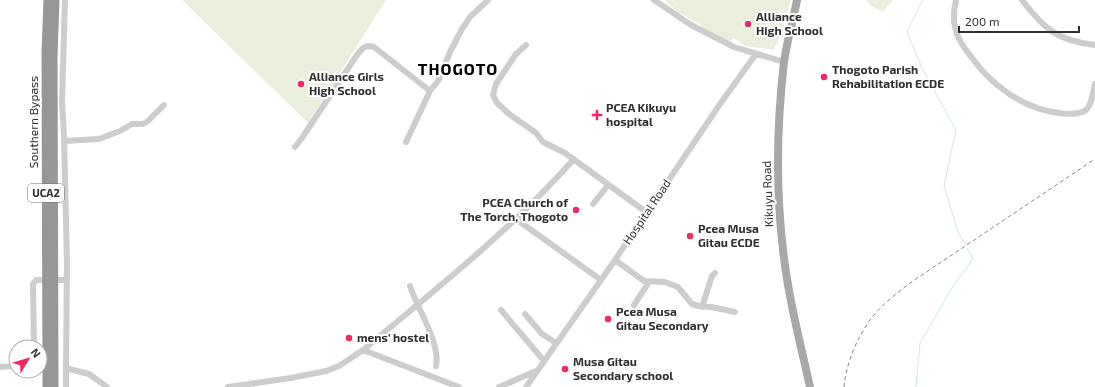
<svg xmlns="http://www.w3.org/2000/svg" width="1095" height="387" font-family="'Exo 2',sans-serif">
	<rect width="100%" height="100%" fill="#fff"/>
	<path fill="#e9eedd" d="M182,0H386L308,123Z
		M665,0H671V1L675,0H791L780,36L774,50L745,46L734,38L729,43L703,29L700,24L677,12Z
		M866,0H893L883,12L871,6Z"/>
	<g fill="none" stroke-linecap="round" stroke-linejoin="round">
		<path stroke="#c8e8ee" stroke-width="1" d="M923,0L907,32L922,68L956,130L944,186L958,232L965,244
			M916,387L920,343L953,286L973,259L967,248"/>
		<path stroke="#cdcdcd" stroke-width="6" d="M65,0L62,102L64,136L67,263L66,366L69,369L89,374L107,387
			M654,0L691,25L734,47L784,62
			M956,0C954,9 953,19 955,27C957,38 963,46 969,54C990,84 1021,108 1059,113C1066,114 1079,115 1086,110C1092,105 1093,92 1095,84
			M1022,0C1044,29 1058,41 1095,45
			M526,45L516,54L496,84L493,95L497,103L509,114L536,133L543,142L565,153L646,212
			M430,91L438,81L450,52L462,29L470,17L488,0
			M65,141L99,139L120,131L132,124H143L148,121L164,105
			M295,147L302,138L357,55C362,49 365,44 374,47L430,91L406,142
			M593,204L608,185
			M516,219L601,280
			M615,260L644,281L665,282L678,287L692,304L699,306L711,307L735,312
			M58,280H67
			M410,286C417,308 441,344 436,366
			M634,305L649,282
			M702,307L712,276L715,273
			M501,310L544,361
			M525,314L542,334L556,343
			M34,347L33,284L36,280H42
			M363,350L459,387
			M0,367L16,366
			M66,387V366
			M228,387L291,378L326,371L339,366L363,350C436,289 511,230 574,159
			M499,387L536,371
			M526,387L615,260L720,104L756,54"/>
		<path stroke="#a8a8a8" stroke-width="8" d="M797,0C793,21 787,41 784,62C777,122 776,190 783,250C788,296 800,342 810,387"/>
		<path stroke="#979797" stroke-width="9" d="M47,387L46,52L48,0
			M54,387L53,56L55,0"/>
		<path stroke="#858585" stroke-width="1" stroke-dasharray="4 3" stroke-linecap="butt" d="M844,387C846,363 858,335 873,316C883,304 897,293 910,283L1095,159"/>
	</g>
	<g fill="#f02963" stroke="#fff" stroke-width="1.5">
		<circle cx="748" cy="24" r="4"/>
		<circle cx="824" cy="77" r="4"/>
		<circle cx="301" cy="84" r="4"/>
		<path d="M595 109h4v4h4v4h-4v4h-4v-4h-4v-4h4z"/>
		<circle cx="576" cy="210" r="4"/>
		<circle cx="690" cy="236" r="4"/>
		<circle cx="608" cy="319" r="4"/>
		<circle cx="349" cy="338" r="4"/>
		<circle cx="565" cy="369" r="4"/>
	</g>
	<g text-anchor="middle" stroke-width="4" stroke-linejoin="round" paint-order="stroke">
		<rect fill="#fff" stroke="#6e6e6e" stroke-width="1" x="28" y="184" width="36" height="18" rx="3"/>
		<g font-size="11" font-weight="bold" fill="#303030">
			<text x="46" y="197">UCA2</text>
		</g>
		<g font-size="12" font-weight="bold" fill="#303030" stroke="#fff" text-anchor="start">
			<text x="756" y="21">Alliance<tspan x="756" dy="14">High School</tspan></text>
			<text x="832" y="74">Thogoto Parish<tspan x="832" dy="14">Rehabilitation ECDE</tspan></text>
			<text x="309" y="81">Alliance Girls<tspan x="309" dy="14">High School</tspan></text>
			<text x="606" y="112">PCEA Kikuyu<tspan x="606" dy="14">hospital</tspan></text>
			<text x="568" y="207" text-anchor="end">PCEA Church of<tspan x="568" dy="14">The Torch, Thogoto</tspan></text>
			<text x="698" y="233">Pcea Musa<tspan x="698" dy="14">Gitau ECDE</tspan></text>
			<text x="616" y="316">Pcea Musa<tspan x="616" dy="14">Gitau Secondary</tspan></text>
			<text x="357" y="342">mens' hostel</text>
			<text x="573" y="366">Musa Gitau<tspan x="573" dy="14">Secondary school</tspan></text>
		</g>
		<g font-size="12" fill="#303030" stroke="#fff">
			<text transform="translate(34 122) rotate(-90)" y="4">Southern Bypass</text>
			<text transform="translate(768 194) rotate(-92)" y="4">Kikuyu Road</text>
			<text transform="translate(647 212) rotate(-56)" y="4">Hospital Road</text>
		</g>
		<g font-size="16" font-weight="bold" letter-spacing="1" fill="#000" stroke="#fff">
			<text x="458" y="75">THOGOTO</text>
		</g>
	</g>
	<g transform="translate(28 359) rotate(52)"><circle r="19" fill="#ffffff" stroke="#acacac"/>
	<path d="M0-3L7 15L0 10L-7 15Z" fill="#f02963"/>
	<text y="-6" font-size="11" font-weight="bold" text-anchor="middle" fill="#303030">N</text>
	</g>
	<path d="M959 26v6h120v-6" fill="none" stroke="#303030" stroke-width="2"/>
	<text x="965" y="26" font-size="12" fill="#303030" stroke="#ffffff" stroke-width="3" paint-order="stroke">200 m</text>
</svg>
